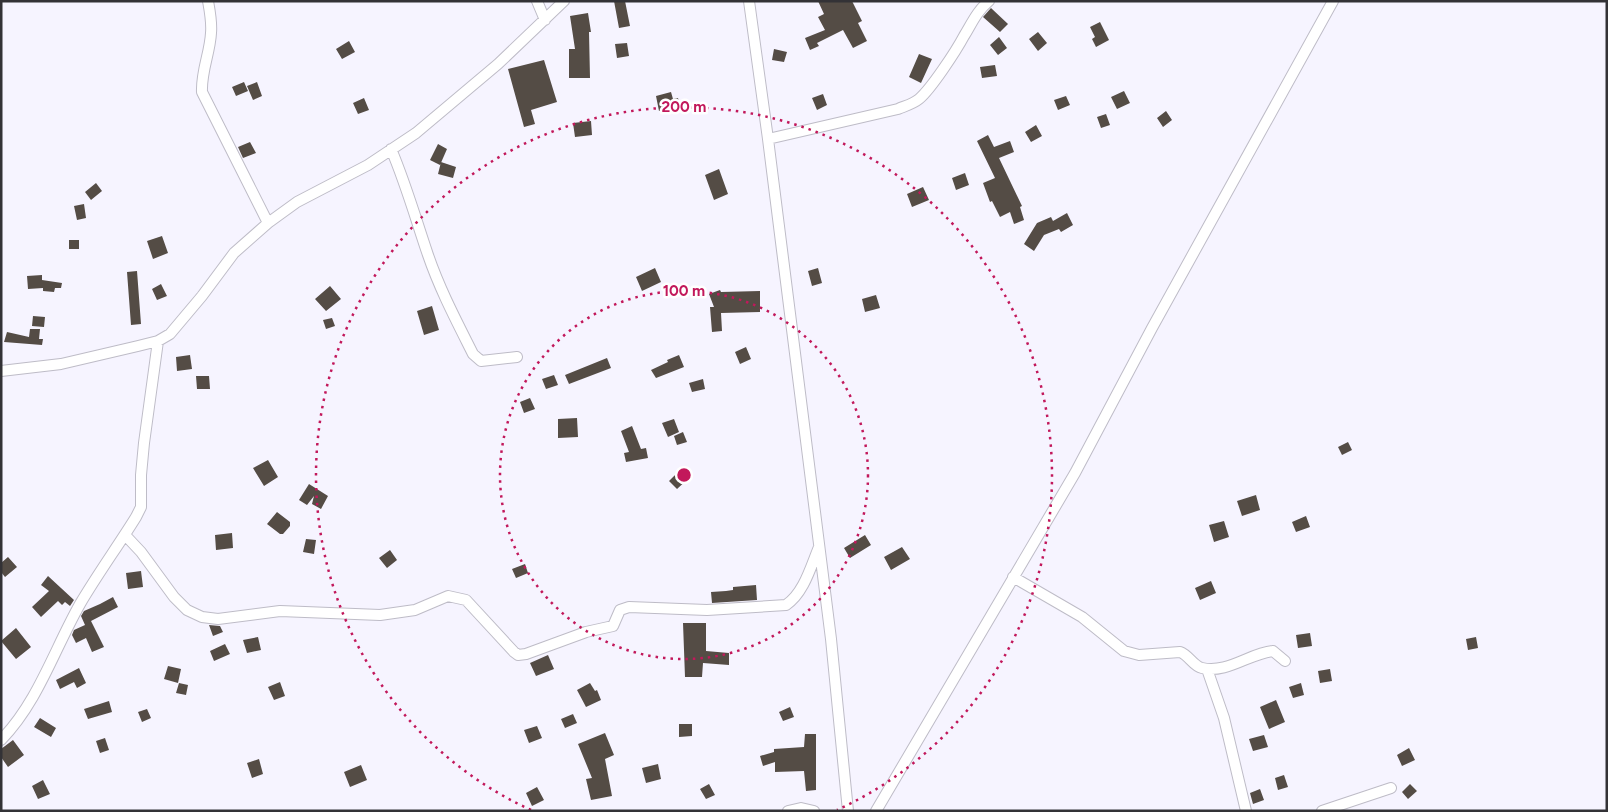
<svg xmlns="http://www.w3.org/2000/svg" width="1608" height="812" font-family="Figtree,sans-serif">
	<rect width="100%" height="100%" fill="#f6f4ff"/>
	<path fill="#544c45" d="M614,1H625L630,26L619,28Z
		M818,1H852L862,21L858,23L867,41L853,48L843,30L817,43L819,46L810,50L805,38L825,30L818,17L824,14Z
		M991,8L1008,24L1000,32L983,17Z
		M588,13L591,32H589L590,78H569V49H575L570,16Z
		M1100,22L1109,40L1096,47L1092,39L1095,37L1090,27Z
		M1038,32L1047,43L1038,51L1029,39Z
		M999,37L1007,48L998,55L990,45Z
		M349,41L355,52L342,59L336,49Z
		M627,43L629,56L617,58L615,44Z
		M774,49L787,52L784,62L772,60Z
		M919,54L932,59L921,83L909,77Z
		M544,60L557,102L531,110L535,124L524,127L508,69Z
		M995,65L997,76L982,78L980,67Z
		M244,82L248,91L236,96L232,87Z
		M257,82L262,96L253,100L247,86Z
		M1124,91L1130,103L1117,109L1111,97Z
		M671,92L673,99L678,98L680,107L659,111L656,96Z
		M823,94L827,105L817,110L812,98Z
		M1066,96L1070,105L1058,110L1054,100Z
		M364,98L369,110L358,114L353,103Z
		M1166,111L1172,120L1163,127L1157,118Z
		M1106,114L1110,125L1101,128L1097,117Z
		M591,121L592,135L575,137L573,123Z
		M1036,125L1042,136L1031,142L1025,132Z
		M988,135L994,147L1010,141L1014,152L999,158L1022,206L1020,207L1024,220L1014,224L1010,212L1000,217L992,201L990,202L983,183L995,178L977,141Z
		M250,142L256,153L243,158L238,147Z
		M438,144L447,149L440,165L430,160Z
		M441,162L456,167L453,178L438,174Z
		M719,169L728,194L714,200L705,175Z
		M965,173L969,185L956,190L952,178Z
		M96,183L102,191L91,200L85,192Z
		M923,187L929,200L912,207L907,194Z
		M84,204L86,218L77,220L74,206Z
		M1067,213L1073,225L1061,232L1059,229L1044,235L1034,251L1024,244L1037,223L1051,217L1053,221Z
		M162,236L168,253L153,259L147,241Z
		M69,240H79V249H69Z
		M655,268L661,282L642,291L636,277Z
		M818,268L822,283L812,286L808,271Z
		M137,271L141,324L131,325L127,272Z
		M42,275V280L62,283L61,288H55L54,292L43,291V288L28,289L27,276Z
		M161,284L167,296L157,300L152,289Z
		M330,286L341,299L326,311L315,299Z
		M720,290L721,292L760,291V312L721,313L722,331L712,332L710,307H714L709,294Z
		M876,295L880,308L865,312L862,299Z
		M432,306L439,330L424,335L417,311Z
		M33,316L45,317L44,327L32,326Z
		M332,318L335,326L326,329L323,320Z
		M30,329H40L39,339H43L42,345L4,342L7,332L29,337Z
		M746,347L751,359L740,364L735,352Z
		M190,355L192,369L177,371L176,357Z
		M679,355L684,367L656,378L651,370L668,362L667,360Z
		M607,358L611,368L569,384L565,375Z
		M554,375L558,385L546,389L542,379Z
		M196,376H209L210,389H197Z
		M703,379L705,389L692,392L689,383Z
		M530,398L535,409L524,413L520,402Z
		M577,418L578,437L558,438V419Z
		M674,419L679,432L668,437L662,423Z
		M632,426L641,449L646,448L648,458L626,462L624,453L629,452L621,431Z
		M683,432L687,442L677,445L674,436Z
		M1348,442L1352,450L1342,455L1338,447Z
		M268,460L278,477L264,486L253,468Z
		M681,469L689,478L677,489L669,481Z
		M309,484L328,496L321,509L312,504L314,496L307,505L299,500Z
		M1256,495L1260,510L1242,516L1237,501Z
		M277,512L290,522V526L283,534H280L267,524Z
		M1306,516L1310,527L1296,532L1292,522Z
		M1224,521L1229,537L1214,542L1209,525Z
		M232,533L233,548L216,550L215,535Z
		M865,535L871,545L850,558L844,548Z
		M306,539L316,540L314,554L303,552Z
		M902,547L910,559L891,570L884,557Z
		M390,550L397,560L387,568L379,558Z
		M8,557L17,567L5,577L1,572V563Z
		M525,564L528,573L516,578L512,569Z
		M141,571L143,587L128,589L126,573Z
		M48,576L74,600L70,606L65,602L62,605L58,601L41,617L32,607L49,591L41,585Z
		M1211,581L1216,593L1200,600L1195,588Z
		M756,585L757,600L712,603L711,592L726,591L733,590V587Z
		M113,597L118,607L91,621L104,647L92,652L86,638L76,643L72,635L74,630L85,625L81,616L84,611L100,604Z
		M683,623H706V651L729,653V665L703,663L702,677H685Z
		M209,625L220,626L223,632L213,636Z
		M16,628L31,647L16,659L1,641Z
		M1310,633L1312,646L1298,648L1296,635Z
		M258,637L261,650L247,653L243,640Z
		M1476,637L1478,648L1468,650L1466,639Z
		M225,644L230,654L214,661L210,651Z
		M548,655L554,669L536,676L530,663Z
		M168,666L181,669L178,683L164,679Z
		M79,668L86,683L77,688L74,682L60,689L56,680Z
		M1330,669L1332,681L1320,683L1318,671Z
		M280,682L285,696L274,700L268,687Z
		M179,683L188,685L186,695L176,693Z
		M590,683L595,691L597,690L601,700L586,707L577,690Z
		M1301,683L1304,695L1293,698L1289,687Z
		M1276,700L1285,722L1269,729L1260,707Z
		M109,701L112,712L88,719L84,709Z
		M790,707L794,717L783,721L779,712Z
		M147,709L151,718L142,722L138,712Z
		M573,714L577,723L565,728L561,719Z
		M40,718L56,728L51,737L34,727Z
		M679,724H692V736L679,737Z
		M537,726L542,738L529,743L524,730Z
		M605,733L614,755L605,759L612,796L591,800L586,779L592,778L578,744Z
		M805,734H816V790L806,791L804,771L775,772V762L763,766L760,756L774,752V749L804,747Z
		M1264,735L1268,747L1253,751L1249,739Z
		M105,738L109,750L100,753L96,741Z
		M13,740L24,755L8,767L1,757V749Z
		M1409,748L1415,760L1402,766L1397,755Z
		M259,759L263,774L252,778L247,763Z
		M658,764L661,779L646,783L642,768Z
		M361,765L367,780L350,787L344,772Z
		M1284,775L1288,787L1278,790L1275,778Z
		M43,780L50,794L38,799L32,786Z
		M709,784L715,795L706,799L700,789Z
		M1410,784L1417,791L1408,799L1402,792Z
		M537,787L544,800L532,806L526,793Z
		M1260,789L1264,800L1253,804L1250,793Z"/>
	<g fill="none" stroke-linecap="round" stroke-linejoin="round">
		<g stroke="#bebcc7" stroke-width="12">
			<path id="minor" d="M208,1C210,12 212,22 211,33C210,53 201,71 202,92L268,223
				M537,1L545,20
				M749,1L768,139L831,639L848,811
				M768,139L898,109C905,106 913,104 919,99C931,89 956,51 964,36C972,23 977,11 989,1
				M391,149C406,184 416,220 428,255C440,290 457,322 473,354L481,361L517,357
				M1,371L61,364L138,346L158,341L170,334L202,296L234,253L268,223L297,202L368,165L416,133L498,64L564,1
				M125,535L141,552L174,597L187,610L202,617L218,619L280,611L380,615L415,610L448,596L466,600L514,652L518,655L526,654L586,632L613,626L620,610L629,607L707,610L786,605C804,593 811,566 819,547
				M1013,577L1082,617L1124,651L1139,655L1180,652C1189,655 1193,666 1202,668C1227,674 1250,653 1273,651L1285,661
				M1207,669L1224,718L1246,811
				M1,740C38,702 54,650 80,604C97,575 118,546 136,517L141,507V475L144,443L158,341
				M788,811L801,808L814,811
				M876,811L1075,473L1152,328L1333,1
				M1322,811L1391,788"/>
		</g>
		<use href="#minor" stroke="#fff" stroke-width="10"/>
	</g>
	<g fill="none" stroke="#c2185b" stroke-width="2.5" stroke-dasharray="2.5 5">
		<circle cx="684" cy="475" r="184"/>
		<path d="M531 810A368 368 0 1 1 837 810"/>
	</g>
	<circle cx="684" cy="475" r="8" fill="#c2185b" stroke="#fff" stroke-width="2.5"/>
	<g font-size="15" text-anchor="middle" font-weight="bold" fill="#c2185b" stroke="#fff" stroke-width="5" stroke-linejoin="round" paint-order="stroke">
		<text x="684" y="112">200 m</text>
		<text x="684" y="296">100 m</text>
	</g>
	<rect width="1608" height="812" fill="none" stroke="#333236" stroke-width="5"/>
</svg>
